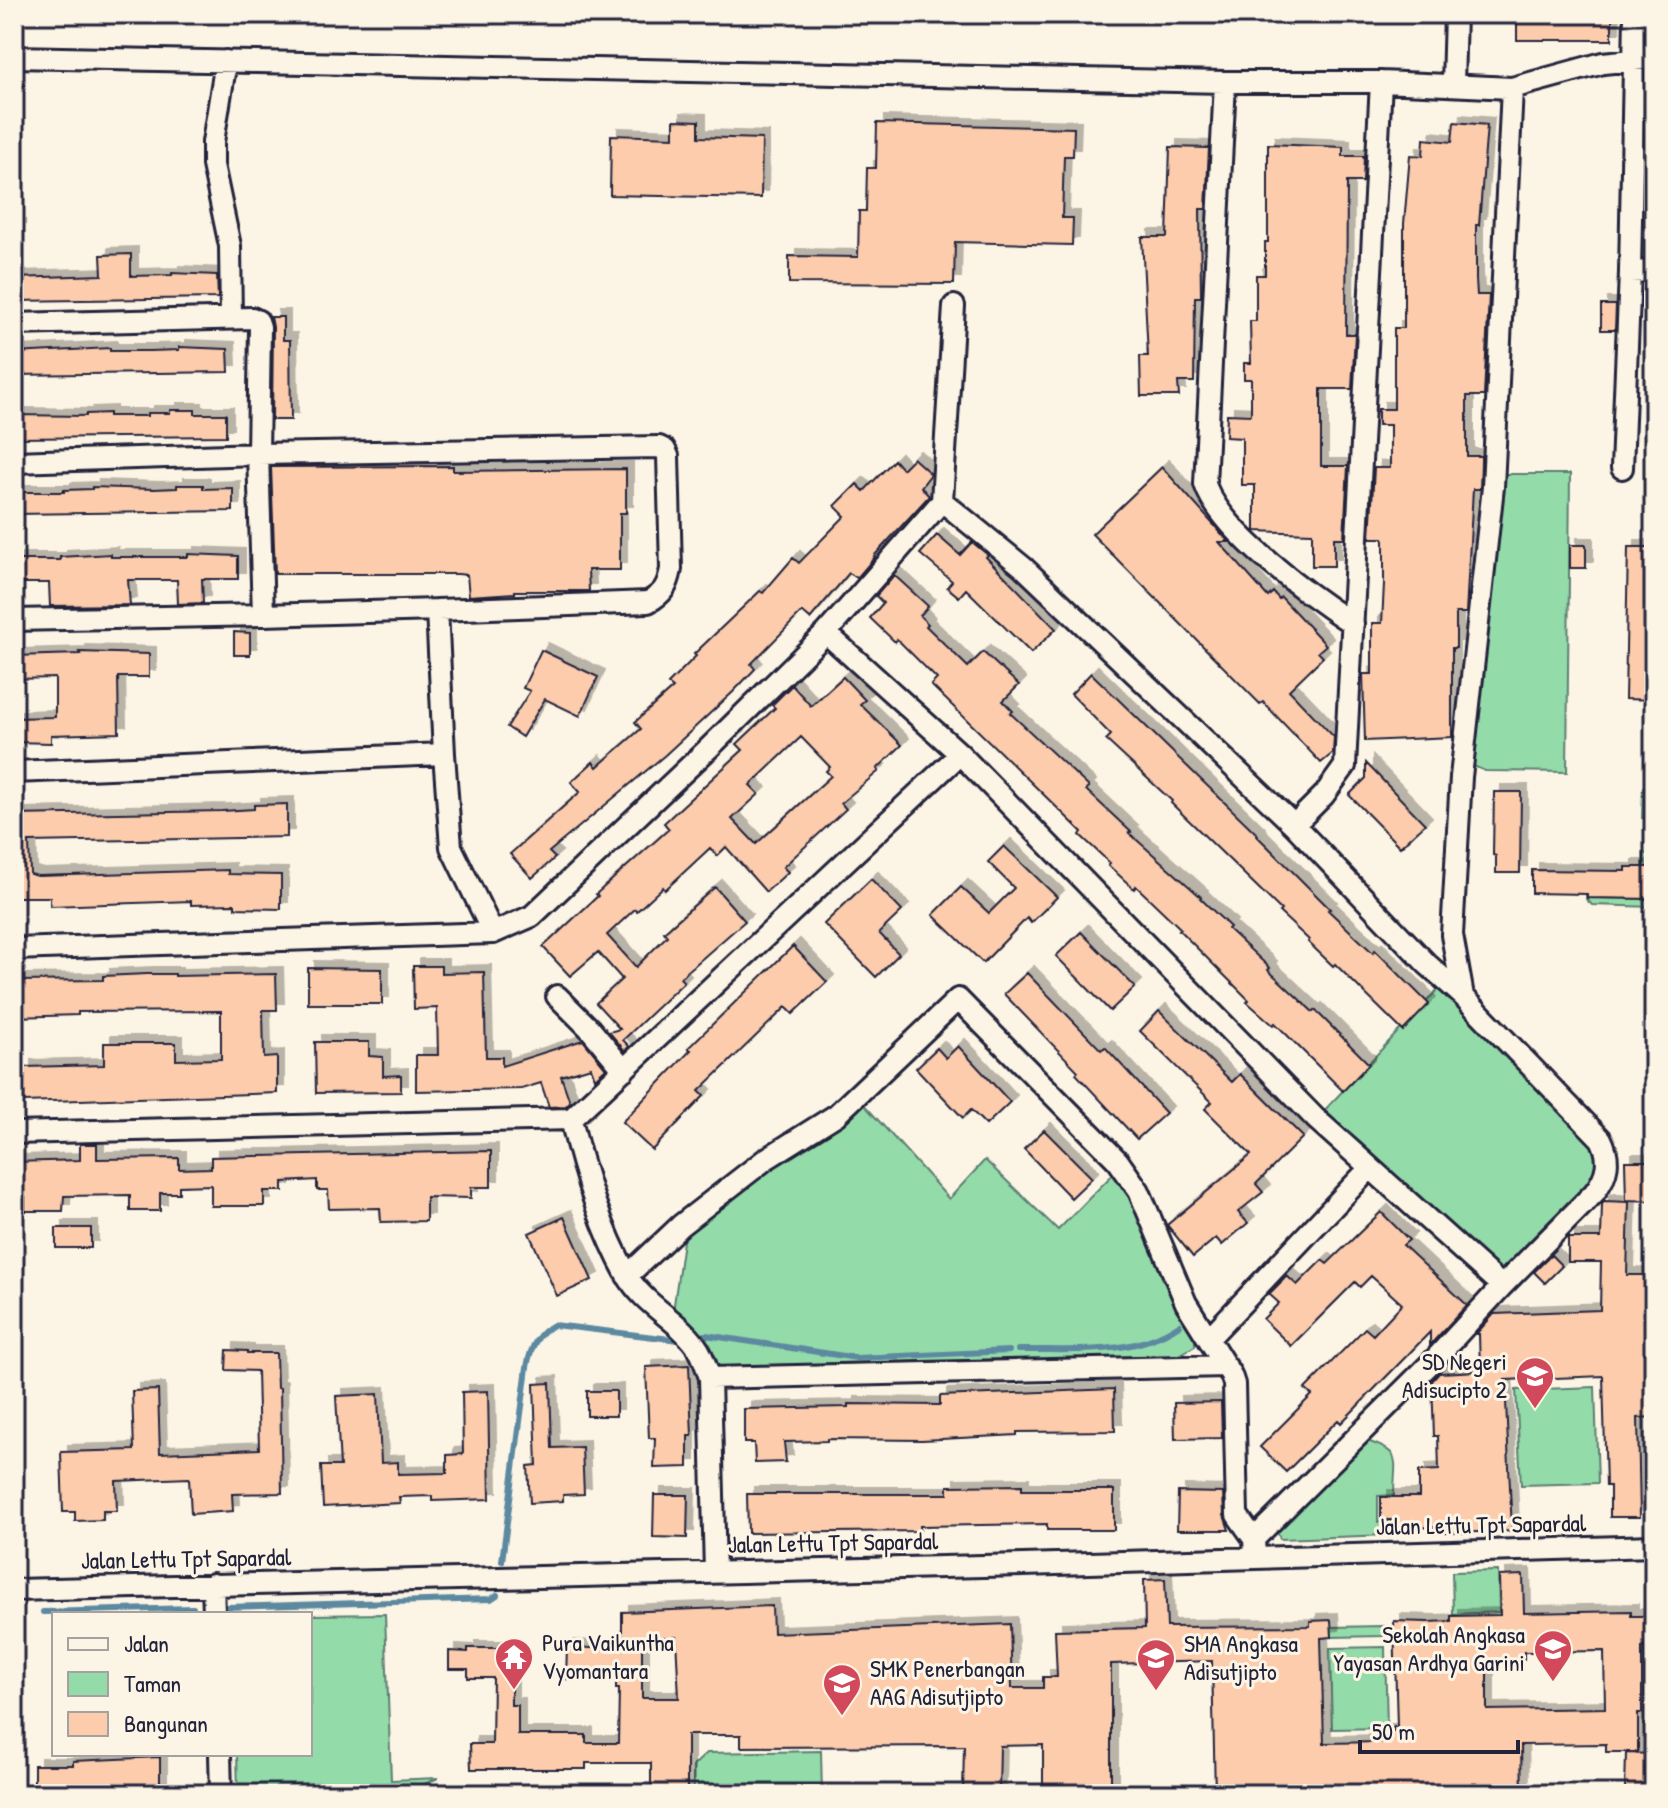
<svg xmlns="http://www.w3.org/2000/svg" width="1668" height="1808" font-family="'Patrick Hand',sans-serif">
	<defs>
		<filter id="shadow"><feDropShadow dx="7" dy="-7" stdDeviation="0" flood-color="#0004"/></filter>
	</defs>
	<rect width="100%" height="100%" fill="#fcf5e5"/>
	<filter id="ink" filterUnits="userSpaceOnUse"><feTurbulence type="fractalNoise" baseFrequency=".0125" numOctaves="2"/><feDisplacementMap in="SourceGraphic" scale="16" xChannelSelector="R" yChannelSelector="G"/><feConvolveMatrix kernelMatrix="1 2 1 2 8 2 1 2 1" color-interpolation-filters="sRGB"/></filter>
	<g filter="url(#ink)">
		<path fill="#94dbaa" stroke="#5b7e72" stroke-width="2" d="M1487,474H1570L1567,772L1485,771L1471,765Z
			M1643,787H1654V819L1642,818Z
			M1644,854H1652L1651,893H1654V907L1592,905L1586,899V894L1588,898L1644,899Z
			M1440,987L1592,1141L1599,1158L1594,1177L1509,1266L1500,1271L1495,1270L1322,1113Z
			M860,1100L949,1199L985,1160L1058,1230L1116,1171L1124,1181L1195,1334V1346L1172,1359L723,1370C709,1362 704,1347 698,1333C693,1325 681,1318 673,1312L684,1234L695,1223Z
			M1595,1387L1598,1483L1521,1485L1516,1390Z
			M1367,1441C1404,1453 1394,1459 1394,1495L1378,1496V1522H1389V1535L1280,1539L1277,1531L1278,1524Z
			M1498,1571L1499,1612L1453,1614L1452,1572Z
			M385,1614L391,1780L438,1778L402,1794H238L237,1754H310V1615Z
			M1384,1626V1636L1332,1637L1331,1627Z
			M1385,1647L1387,1728L1332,1729L1330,1648Z
			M821,1751L822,1794H693V1766L707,1753Z"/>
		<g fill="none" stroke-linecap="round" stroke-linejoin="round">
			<path stroke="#5c89a0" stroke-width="6" d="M698,1337L706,1335L857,1358L1009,1351
				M1018,1350C1072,1349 1133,1357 1179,1325
				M502,1561L527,1367C530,1350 537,1332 554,1325L679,1340
				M228,1607L491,1599L497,1595
				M43,1612L193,1608"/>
		</g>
		<path fill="#fcccac" stroke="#22223b" stroke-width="2" fill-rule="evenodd" filter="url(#shadow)" d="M1517,14H1612V40H1517Z
			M674,120L699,121V137L762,139L761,198L610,195L611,135L674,137Z
			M1454,122L1487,125L1479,225H1476V279L1477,295H1489L1484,396H1467V456H1481V462L1480,489H1473L1466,613H1456V648H1452V737L1365,741L1363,674H1372V623H1382L1384,584V540L1383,538H1370L1374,468H1390V425H1378V409H1394V328H1404V224L1410,155L1423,156L1424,139L1452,142Z
			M877,123L1074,128L1073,156H1064L1062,218H1073L1072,245L955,242L954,284L789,283V256L858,257L859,211H866L867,168H876Z
			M1268,144L1343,147V156H1364L1363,182H1347L1346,334H1355L1352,389H1321V466H1348L1344,538H1334V566H1312V533L1255,531V485H1242V438L1226,437L1227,414L1251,415V379H1244V363H1251L1250,321H1256V275H1265V242H1268Z
			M1170,147L1209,148L1206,209H1200L1201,297H1195L1194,382H1178L1179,396H1141L1140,356H1148L1142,237H1167Z
			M131,254V276L172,275V273L217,275L218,298L14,301V278L102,275L101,255Z
			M1601,305H1616L1615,330H1601Z
			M271,317H283V340H290L291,420H272L273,327Z
			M179,347L228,349L229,372L14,375V353L110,348V351H150L179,350Z
			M170,410H195V414H226V436L14,438V415L86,416V414L109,413V416H147V413H170Z
			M913,458L931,474L921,487L929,496L874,556L875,557L857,578L849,573L810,619L802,612L751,664L755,669L733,692L665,755L549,852L555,858L532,878L510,854L580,792L571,782L593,762L597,767L641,729L635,722L673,688L668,684L696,656L694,654L760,591L763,593L793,558L799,563L845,516L835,506L857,484L864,491L894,460L902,469Z
			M453,466V471L626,469V513H620V570H588L589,591H515V593L469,596L467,575L458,574H275L271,467Z
			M1162,467L1229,542H1219L1268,597L1273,592L1279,599L1281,597L1326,645L1318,652L1323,657L1289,690L1334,737L1333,753L1321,763L1263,702L1260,704L1092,534Z
			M177,485H203V489L233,488V511L14,514V492H64V490L92,489V487L154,489L177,488Z
			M937,535L960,555L972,542L988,555L986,557L1056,629L1031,653L966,589L959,597L947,587L952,581L920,554Z
			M1570,545H1586V568H1570Z
			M1628,547H1654V700L1625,699Z
			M111,554V557H188V554L238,556V579H202L203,603L178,604L177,580H128L130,605L50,606L49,583H14V560H60V557Z
			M894,575L928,606L920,616L928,624L926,626L968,667L983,652L1019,685L1003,701L1013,711L1010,713L1089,787L1086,790L1131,832L1129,833L1201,897L1200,898L1230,927L1228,929L1270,968L1268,970L1313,1012L1315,1010L1369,1064L1343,1091L1275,1023L1273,1025L1247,1002L1249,1000L1179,930L1181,929L1136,886L1134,889L1108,865L1110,863L1080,835L1082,832L931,685L937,679L897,639L895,642L870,618L883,603L876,596Z
			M234,632L250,633V655H234Z
			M541,650L598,677L580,716L545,699L522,737L507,727L530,691L523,688Z
			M79,652L149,654V677H118L119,733L51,735V743L14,742V718L55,717V678L14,679V656L80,654Z
			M1091,673L1258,835L1257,836L1330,909L1328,910L1373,953L1375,950L1429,1004L1403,1031L1335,964L1333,966L1308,942L1309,940L1279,912L1281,910L1171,803L1172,801L1106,740L1111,735L1071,694Z
			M843,677L865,700L860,704L902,745L877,769L879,771L841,803L846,809L783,867L788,872L766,892L726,847L717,856L710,848L665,890L663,887L637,911L635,909L607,935L636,967L667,936L664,932L715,887L745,921L680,978L684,982L623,1040L629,1046L625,1051L609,1032L620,1029L596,1003L622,979L598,952L570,976L543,947L598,896L596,894L669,829L664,823L743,750L737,744L775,708L772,705L792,685L811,706ZM801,737L830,767L826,771L831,776L756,844L732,819L759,794L750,785Z
			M1366,763L1425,824L1400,847L1349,795L1366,778Z
			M1494,792H1521L1520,873H1496V856L1493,855Z
			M287,804V837L29,842L30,874L38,876L228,870V874L281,875V909L235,908V904L191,905V901L50,906V897H14V815L222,811L254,809V805Z
			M1004,846L1057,897L1031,923L1027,918L983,963L933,915L961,887L989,913L1014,888L988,862Z
			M1626,867H1654V899L1587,898V894L1532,893V870L1626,871Z
			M871,879L902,911L879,933L899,954L876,977L824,924Z
			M1081,932L1135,987L1110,1011L1056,956Z
			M793,946L827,982L793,1014L786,1007L699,1091L704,1096L652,1150L622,1122L691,1050L688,1048Z
			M413,966H441V973L484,972L486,1057H502V1066L583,1040L606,1068L595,1078L591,1067L561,1076L570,1102L566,1106L549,1107L541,1083L521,1089L416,1091V1055H438L437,1008L414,1009Z
			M308,968L382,969V1004H308Z
			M1027,973L1101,1050L1105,1047L1166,1113L1137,1139L1076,1074L1078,1071L1004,994Z
			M147,974H175V976L276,974L277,1010H263L264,1058L277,1057V1093L24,1102V1067L104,1065V1043H176V1060L221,1059V1011L78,1012V1015L14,1017V981L103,980V976Z
			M1159,1011L1232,1082L1240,1074L1303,1137L1256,1184L1263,1192L1238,1212L1248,1223L1222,1245L1216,1238L1193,1257L1167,1225L1251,1155L1205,1109L1212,1102L1140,1031Z
			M315,1042H369V1056L383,1057V1076L401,1075V1092L316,1093Z
			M958,1046L1010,1102L986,1125L971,1110L963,1118L916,1068L937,1048L946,1058Z
			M1044,1130L1092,1178L1071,1198L1024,1149Z
			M80,1144H97V1159L179,1158V1169L211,1168V1157L491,1151V1187H471V1198L426,1197V1221L381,1222L380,1208L329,1209L328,1190H317V1180L283,1182V1191H264V1206H211V1185L179,1186V1193H160V1211H130V1195L64,1196L63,1211H25V1197H14V1162L80,1160Z
			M1625,1161H1654V1201L1626,1200Z
			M1604,1201L1629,1202L1627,1275H1654V1417L1638,1418L1640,1517H1610V1486H1606L1603,1376L1505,1380L1512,1531L1446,1533V1527L1392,1528L1391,1520H1381V1497H1419V1471L1439,1470L1438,1436H1434L1432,1381L1439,1373L1480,1371L1479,1334H1476L1494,1314L1600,1310L1601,1262H1568V1238H1601L1602,1204Z
			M1381,1212L1409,1240L1403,1245L1467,1305L1430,1345V1332L1341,1423L1338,1420L1286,1472L1260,1447L1312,1395L1305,1389L1365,1328L1373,1335L1402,1304L1371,1276L1360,1287L1355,1282L1291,1346L1263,1319L1279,1303L1269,1294L1287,1276L1297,1285L1322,1260L1327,1264Z
			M564,1217L592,1280L557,1296L529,1233Z
			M56,1228H91V1248H56Z
			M1551,1255L1562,1266L1545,1283L1534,1272Z
			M227,1350L247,1351V1353H276L277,1388H280L282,1493L232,1494L233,1511L191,1514L189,1478L116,1481L117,1511H103V1520L75,1521V1512H63L61,1452L134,1450L132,1391L158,1390L160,1453L259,1449L257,1371L226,1370Z
			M689,1365L692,1436H688V1467L654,1468L655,1438H649L646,1367Z
			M550,1383L552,1448L582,1447L584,1494L563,1495V1501L530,1503L528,1466L537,1465L534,1384Z
			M1114,1389L1115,1431L1017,1432V1435L922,1440L827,1439V1441L784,1442L786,1462L755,1463L754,1443H744V1409L848,1407V1404L940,1405V1396Z
			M488,1391L490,1499L432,1501V1496L399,1497L400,1503L323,1507L321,1466H340L336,1396L378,1394L381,1463L398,1462V1474L447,1473V1455L463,1454L462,1392Z
			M587,1391H616V1416H587Z
			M1221,1402L1222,1438L1175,1439L1174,1403Z
			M1022,1485V1490H1114V1530H1047V1524L920,1526V1531L748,1533L747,1494H948V1486Z
			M1178,1492L1223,1493L1224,1515L1229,1530H1177Z
			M654,1495H688L687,1538L653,1537Z
			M1523,1575L1524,1613L1631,1611V1616H1654V1647H1642V1713H1638V1752H1606V1744L1521,1745L1522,1794H1291V1788L1257,1789L1258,1794H1215L1212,1661L1111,1664V1794H1043V1745L1000,1746L999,1794H963L964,1746L741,1747V1735H687V1794H651V1763H586V1769H471L470,1744H492L493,1678H468V1669H449V1651L468,1652V1648H511V1705H518V1735H586V1743H618L619,1689H616V1680L566,1679L567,1647L616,1649V1639H622V1612L772,1606L773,1633L1010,1624L1012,1688H1043V1677H1057L1055,1630L1145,1628L1144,1580L1165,1579L1167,1627L1310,1626V1621L1331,1620L1332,1637L1321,1638L1324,1743L1382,1742V1731H1393V1727H1397L1394,1621L1428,1622L1451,1621V1616L1500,1615L1499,1576ZM676,1637L679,1698H642V1638ZM1604,1651L1605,1708L1487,1710V1660L1524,1659V1652Z
			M1626,1753L1654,1754V1792L1625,1791Z
			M160,1757V1794H34V1765H73V1761Z"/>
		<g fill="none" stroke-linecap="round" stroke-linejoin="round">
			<g stroke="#22223b" stroke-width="26">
				<path id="street" d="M14,57L1225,82H1381L1512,88L1603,63L1654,58
					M226,61L213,142V165L230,246L231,318
					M1225,82L1205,484C1221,532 1310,596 1353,624
					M1453,84L1455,14
					M1630,272L1654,271
					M14,324L252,318L258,321L260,327L258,454L14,462
					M1622,468L1630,272L1635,14
					M942,501L1023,567L1294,825L1427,964L1463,996L1601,1139C1611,1159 1608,1175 1594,1193L1502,1286L1434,1360L1254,1539L1255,1557
					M263,615L437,610
					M14,620L263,615L258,454L659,447L665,450L668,456L671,569C668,586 663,594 648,602L437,610L444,754L14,772
					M826,633L960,754
					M1294,825L1324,795L1345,766L1381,82
					M493,933L532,916L710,747L826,633L942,501L954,306
					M14,949L493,933L451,847L444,754
					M557,996L590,1029L624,1070
					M1463,996L1452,935L1461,777L1493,487L1512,88
					M571,1119C583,1171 601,1228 627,1275C644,1306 680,1320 699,1350C704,1359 707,1369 710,1378L715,1572
					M14,1133L571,1119L960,754L1316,1119L1502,1286
					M627,1276L681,1225L766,1159L836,1115L958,999L1118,1161L1139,1191L1186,1303L1231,1375L1234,1384L1237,1515L1254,1539
					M1209,1338L1370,1168
					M710,1378L1226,1366
					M213,1584L214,1614
					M14,1590L1023,1565L1654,1546
					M220,1754L221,1794"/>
			</g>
			<use href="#street" stroke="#fcf5e5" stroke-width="20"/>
		</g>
	</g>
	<defs>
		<g id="school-pin" transform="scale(2)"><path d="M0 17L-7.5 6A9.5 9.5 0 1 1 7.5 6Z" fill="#d1495b" stroke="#fcf5e5"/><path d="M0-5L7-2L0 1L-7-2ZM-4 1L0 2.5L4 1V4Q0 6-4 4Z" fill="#fff"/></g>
		<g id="temple-pin" transform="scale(2)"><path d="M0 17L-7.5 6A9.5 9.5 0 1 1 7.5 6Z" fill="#d1495b" stroke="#fcf5e5"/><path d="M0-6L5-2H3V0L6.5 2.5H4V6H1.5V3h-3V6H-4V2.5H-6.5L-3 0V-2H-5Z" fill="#fff"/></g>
	</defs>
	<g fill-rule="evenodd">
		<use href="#school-pin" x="1535" y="1376"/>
		<use href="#school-pin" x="1553" y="1649"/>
		<use href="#temple-pin" x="514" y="1657"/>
		<use href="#school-pin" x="1156" y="1658"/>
		<use href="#school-pin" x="842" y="1683"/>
	</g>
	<g text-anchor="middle" stroke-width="6" stroke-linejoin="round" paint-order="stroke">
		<g font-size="24" fill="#22223b" stroke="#fcf5e5" text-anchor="start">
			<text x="1507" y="1370" text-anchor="end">SD Negeri<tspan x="1507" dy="28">Adisucipto 2</tspan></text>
			<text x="1525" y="1643" text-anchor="end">Sekolah Angkasa<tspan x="1525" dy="28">Yayasan Ardhya Garini</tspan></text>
			<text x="542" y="1651">Pura Vaikuntha<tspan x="542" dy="28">Vyomantara</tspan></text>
			<text x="1184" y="1652">SMA Angkasa<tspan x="1184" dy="28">Adisutjipto</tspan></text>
			<text x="870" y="1677">SMK Penerbangan<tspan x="870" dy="28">AAG Adisutjipto</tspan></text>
		</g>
		<g font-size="24" fill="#22223b" stroke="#fcf5e5">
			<text transform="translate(1481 1525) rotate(-1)" y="8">Jalan Lettu Tpt Sapardal</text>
			<text transform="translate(833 1543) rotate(-1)" y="8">Jalan Lettu Tpt Sapardal</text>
			<text transform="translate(186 1559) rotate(-1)" y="8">Jalan Lettu Tpt Sapardal</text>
		</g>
	</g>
	<rect width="1668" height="1808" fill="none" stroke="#fcf5e5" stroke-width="48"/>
	<rect x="24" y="24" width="1620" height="1760" fill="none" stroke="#22223b" stroke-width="3" filter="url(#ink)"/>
	<rect x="52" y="1612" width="260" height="144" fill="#fcf5e5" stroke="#a5a1a1" stroke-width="2"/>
	<rect x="68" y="1638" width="40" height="12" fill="#fcf5e5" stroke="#a5a1a1" stroke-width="2"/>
	<text x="124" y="1652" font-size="24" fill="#22223b">Jalan</text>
	<rect x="68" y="1672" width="40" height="24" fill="#94dbaa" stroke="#a5a1a1" stroke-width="2"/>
	<text x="124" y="1692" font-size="24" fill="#22223b">Taman</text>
	<rect x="68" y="1712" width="40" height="24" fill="#fcccac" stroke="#a5a1a1" stroke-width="2"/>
	<text x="124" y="1732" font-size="24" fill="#22223b">Bangunan</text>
	<path d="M1360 1740v12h158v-12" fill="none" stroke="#22223b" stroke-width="4"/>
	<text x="1372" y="1740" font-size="24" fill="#22223b" stroke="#fcf5e5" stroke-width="6" paint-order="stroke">50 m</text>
</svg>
